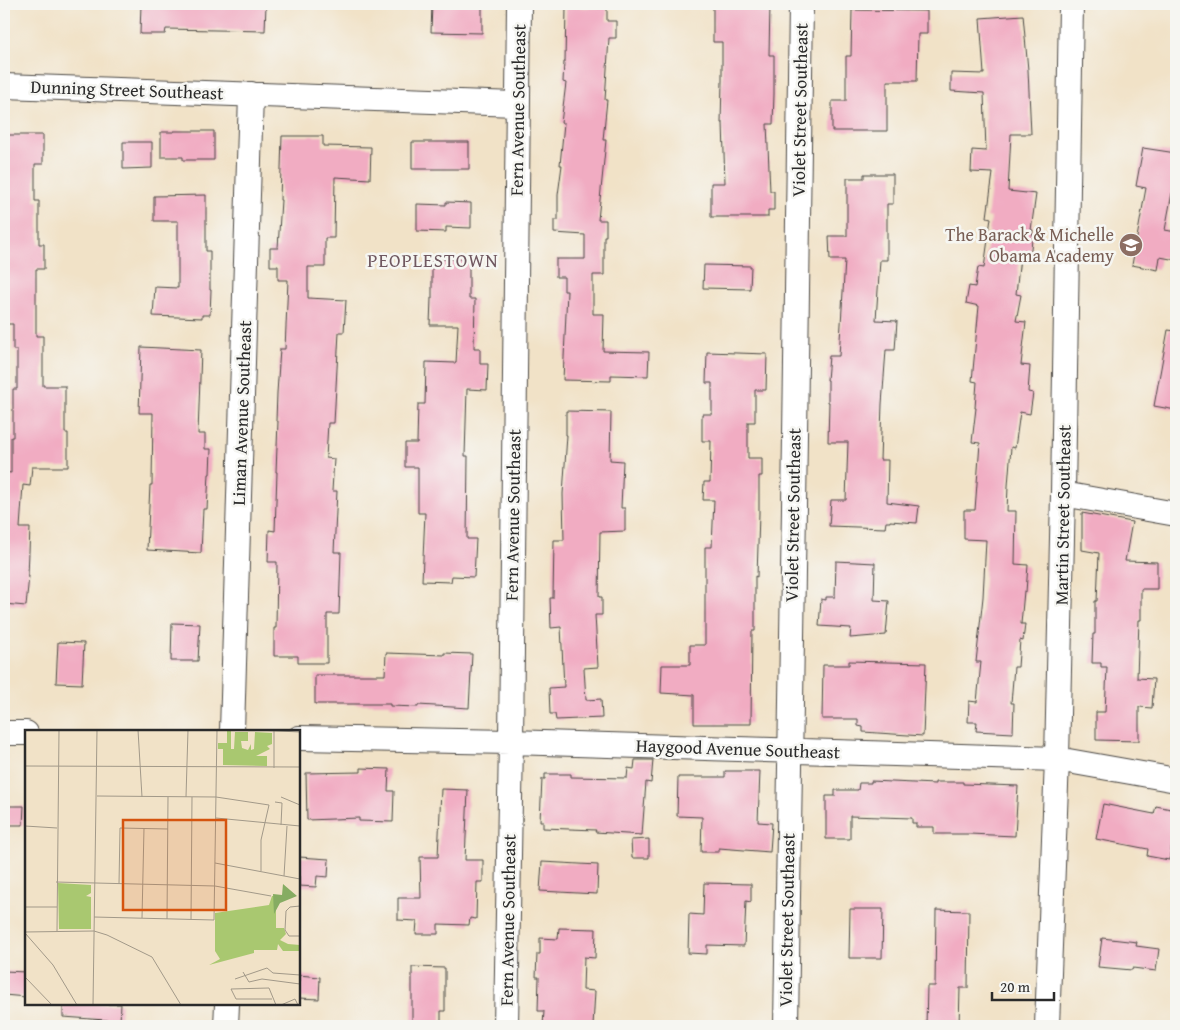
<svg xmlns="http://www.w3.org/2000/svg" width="1180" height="1030" font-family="'Gentium Book Plus',serif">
	<rect width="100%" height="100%" fill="#f6f6f2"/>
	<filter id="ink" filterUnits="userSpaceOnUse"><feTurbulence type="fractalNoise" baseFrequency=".02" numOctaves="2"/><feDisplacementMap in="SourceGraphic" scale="10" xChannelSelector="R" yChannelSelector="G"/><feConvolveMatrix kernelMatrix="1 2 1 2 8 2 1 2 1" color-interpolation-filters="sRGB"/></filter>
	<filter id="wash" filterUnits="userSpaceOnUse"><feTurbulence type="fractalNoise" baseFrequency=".0096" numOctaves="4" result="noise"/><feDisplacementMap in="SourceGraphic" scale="20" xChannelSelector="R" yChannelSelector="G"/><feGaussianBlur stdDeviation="1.12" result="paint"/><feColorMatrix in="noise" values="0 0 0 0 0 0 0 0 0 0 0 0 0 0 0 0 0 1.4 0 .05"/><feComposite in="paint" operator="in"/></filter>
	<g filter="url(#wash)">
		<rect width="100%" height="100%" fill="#f1e2c7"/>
		<g id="blocks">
			<path fill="#f1acc2" d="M141,4H266L265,31L166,29L165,34H140Z
				M432,4H482V33L431,32Z
				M713,4H770L769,55H774V94L773,124H767L770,191H774V210H768V217H711V183H725L723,123H721L722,81V42H713Z
				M566,7L607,8V21H616V38H609L605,100H607L603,140H606L598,220H606V236H604V275H593V314H604L603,351L649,352L648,376L611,375V381L563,380L567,291H564V277H556V259H585V235L554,233V220H558V195L562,165H560L564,123H561L566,83L563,82L564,62H565Z
				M852,10L927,11V34H918L917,81H887V131H832V101H846V56H851Z
				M1023,15L1028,70L1031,134H1011L1008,191L1036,194L1031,230H1033L1030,258L1020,257L1016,294L1021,295L1016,321L1026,322L1021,365L1030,366L1028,392L1033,393L1030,414L1020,412L1015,448L1011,447L1008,486L1007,511H1016L1015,564L1028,565L1026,592L1024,591L1021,624H1025L1023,641L1020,640L1018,667H1014L1011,703H1014L1013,733L976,731L977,722H968L969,701L977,702L981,662H976L983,597L986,540L964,539V510H975L980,443L972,442L976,408H975L977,382L972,381L979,306L966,303L969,286L975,287L978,267L984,268L991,218L987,217L993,173L971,172L972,150L986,151L984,93L951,91V73L984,74L980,18Z
				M174,131H214V160H183V157H161V132H174Z
				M4,135H43V164H35V201H39V244H44V269H36V336H43V386H65V433H68V467H32L30,486L23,485L20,528H30L28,576H29L26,606L4,604V472L11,473V437H13V389H17V350H13V324H4Z
				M282,136H323V146L371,147L370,179L335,177L334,238H325V267H308V298L346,300L344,332H339L334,423H328L326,458L334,459L332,491H337L334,552H341L339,614H327V663H298V656H274V628H276L277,562H268L269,530L275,531L277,472H276L278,421H276L277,393L280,349H285L288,280H278V266H270V248H278L281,200H280Z
				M123,142H152V168L123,169Z
				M412,142H469V169H412Z
				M1143,148L1176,153V194L1172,193L1165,230L1176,232V260L1160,257L1158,270L1132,265L1146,188L1136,186Z
				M864,174H893V204H887V260H880L876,320L897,321L895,350H886L882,404L880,460H888L887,502L919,506L917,523L890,521V522H886L885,528L829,526L831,500H846L848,442H828L829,402H828V380H827L829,356H839L845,260H830L829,236H847V178H864Z
				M206,195V251H210V290H211L210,315H202V318L153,316L155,287L178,288V221H154V196Z
				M446,202L471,203V228L446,227V232L417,231V204L446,205Z
				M432,259H469V299H475L474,348H480V364H488L487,390L467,389L465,456H468L467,539H476L474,577L452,576L451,582L422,581L425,513H418V467H405V443H417L418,404H425L426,362L456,363L458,325H430L431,298H432Z
				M704,265L751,266L750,289L703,288Z
				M1168,330L1176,331V410L1154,406Z
				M141,347L201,350L198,434H205V449H211L210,474H209L207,509H203L201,553L147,550L150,485H152L153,413H139Z
				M707,352L767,354L766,390H755V422H748V458H762V476H759V513L757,577L755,576V631H752L751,724H694V695L661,693L662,665H690V645H705V547H712L714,500H703L704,482H710L711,441H702V414H712V383H706Z
				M566,411L611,412L610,460L623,461L621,508H625V531L600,532L599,597H602V615H595L598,667L584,668L586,700L601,699L602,718L556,720L555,714H550L549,688L564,687L561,627L551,628L550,598H553L554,540H564L563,494L567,435H566Z
				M1082,513L1132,522L1125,561L1157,562V589H1141V620H1139L1137,678L1154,679L1152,708L1139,707V741L1096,740V712H1105L1107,667H1101V663H1092L1093,634H1095V601H1097L1099,553L1082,550Z
				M836,561L875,563L874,600L889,601L886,635L850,638L851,628L819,626L821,599L826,600V597H835Z
				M172,623L200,624L198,661H171Z
				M58,642L84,643L82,684L56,683Z
				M386,653L444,655V653L472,654L469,708L418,705V707L390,706V704H315V675H385Z
				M849,661L926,663L923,736L863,732V727L858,726V719H822L823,665H849Z
				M635,760H653L651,783L646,782L642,835L595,832L596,830L543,828V821H540L542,779H545V774H571V777L627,778L628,768L634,769Z
				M361,768L389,769L388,791H394L393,822L359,821V818L307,820L306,773L361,772Z
				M725,771H760L758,822L772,823L770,852L719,848V852H701L702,817L677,816L678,777H725Z
				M871,781L935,784V782H963V784L1018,786L1015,836L969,834H934V827H916V823H912V818L850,816V839H826V796H835V790H858L859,783H871Z
				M441,789L468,790L465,860H483V882H477L476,919L470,918L469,925L438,924V934H416L417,921L398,920V898H421L420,857H438Z
				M1103,804L1154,814L1156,806L1176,810V821L1169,860L1147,856L1148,849L1096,839Z
				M4,806H24L23,825H4Z
				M649,839V858H632L631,840Z
				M299,857L329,859L328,877L317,876L316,887L299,886Z
				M542,862L598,865L597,894L540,891Z
				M704,883L751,884V902L746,901L744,946L707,945V954L688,953L689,914L703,915Z
				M850,909H883L882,958H849Z
				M936,910L969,911L968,988H960L959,1026H926L927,986H935Z
				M559,928L596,929L595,958L584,957L583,990L595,991L593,1026H543L544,1011H538L539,977H536L537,954H540V938L558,939Z
				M1102,938L1137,942L1136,946L1159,949L1156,971L1133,968L1132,970L1098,967Z
				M412,967L445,968V1011H441V1026H412Z
				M4,971L26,972V997L4,995Z
				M299,975L320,977L319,999L299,998Z
				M63,1004H121L120,1021L63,1017Z"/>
		</g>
	</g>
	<g filter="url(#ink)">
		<use href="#blocks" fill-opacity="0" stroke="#494642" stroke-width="1"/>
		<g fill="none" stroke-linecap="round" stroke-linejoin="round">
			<g stroke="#494642" stroke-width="26">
				<path id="street" d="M4,86L517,104
					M1063,494L1176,514
					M232,731L251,94
					M4,733H26
					M299,738L511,742L1057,759L1176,780
					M226,1026L227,1004
					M506,1026L511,742L519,4
					M786,1026C790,685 798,345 801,4
					M1047,1026L1057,759L1063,494L1071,4"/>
			</g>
			<use href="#street" stroke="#fff" stroke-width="24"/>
		</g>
	</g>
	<defs>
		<g id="school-disc" transform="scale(1.25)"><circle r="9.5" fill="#8d6e63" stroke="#f6f6f2"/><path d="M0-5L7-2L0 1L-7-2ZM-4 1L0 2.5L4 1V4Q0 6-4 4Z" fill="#fff"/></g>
	</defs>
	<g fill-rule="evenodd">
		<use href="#school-disc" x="1131" y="245"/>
	</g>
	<g text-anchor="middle" stroke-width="5" stroke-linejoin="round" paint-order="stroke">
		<g font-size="18" fill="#2b2b2b" stroke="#f6f6f2">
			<text transform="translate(127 90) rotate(2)" y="6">Dunning Street Southeast</text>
			<text transform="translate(518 110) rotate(-89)" y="6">Fern Avenue Southeast</text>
			<text transform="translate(800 110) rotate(-89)" y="6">Violet Street Southeast</text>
			<text transform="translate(242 413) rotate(-88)" y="6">Liman Avenue Southeast</text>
			<text transform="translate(513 515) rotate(-89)" y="6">Fern Avenue Southeast</text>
			<text transform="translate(793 515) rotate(-89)" y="6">Violet Street Southeast</text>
			<text transform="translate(1063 515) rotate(-89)" y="6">Martin Street Southeast</text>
			<text transform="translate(738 749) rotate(2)" y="6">Haygood Avenue Southeast</text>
			<text transform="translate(508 920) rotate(-89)" y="6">Fern Avenue Southeast</text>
			<text transform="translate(787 920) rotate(-89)" y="6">Violet Street Southeast</text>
		</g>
		<g font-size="18" fill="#785e54" stroke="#f6f6f2" text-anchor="end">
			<text x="1114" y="241">The Barack &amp; Michelle<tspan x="1114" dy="21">Obama Academy</tspan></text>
		</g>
		<g font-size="19" letter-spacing="1" fill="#705860" stroke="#f6f6f2">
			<text x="433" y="267">PEOPLESTOWN</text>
		</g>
	</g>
	<g transform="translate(25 730)">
		<rect width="275" height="275" fill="#f1e2c7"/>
		<path d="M202,1H206V19H209L210,2H223V11H216L217,18L223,20L226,14V20L229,19L230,2L247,3V14L242,16L245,19L231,26H242V36L198,35V19H193V13H202ZM33,153L66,155V163L61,166L66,167V199H34ZM247,166H249L251,178V198H259L261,204L255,210L263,214L275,215V221H258L253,214L252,220H229V223L184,235L195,229L190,221V183L244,175Z" fill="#a9c870"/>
		<path d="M258,154L272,166L255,173L249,184L248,164L257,165Z" fill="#86ac62"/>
		<path fill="none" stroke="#a29989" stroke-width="1" d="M113,0L117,67M231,0L275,2M0,36L275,37M249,38V1M72,66L191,67L244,75L236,110V141M161,67L163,0M256,67L275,75M250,72L257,73L256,95M191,88L275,96M0,96L32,98M190,133L275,149M259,146L262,96M31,152L190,156L246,166M94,154L95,98L143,99M275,176L265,177L261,181L260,200L264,206H275M0,177H32M69,187L189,190L192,0M117,188L119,98M142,189L143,67M166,190L167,67M32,201L34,0M0,202L69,201L82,205L127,227L156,275M0,203L28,235L52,275M218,242L224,252L237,249L275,254M0,247L27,275M210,249L242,238L248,243L275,245M247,269H211L206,259L244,258L251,275M68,275L72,0M256,275L270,269L273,275"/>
		<path fill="#d5540f" fill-opacity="0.15" stroke="#d5540f" stroke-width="2.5" d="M98,90H201V180H98Z"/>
		<rect width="275" height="275" fill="none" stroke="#2b2b2b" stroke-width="2.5"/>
	</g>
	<rect width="1180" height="1030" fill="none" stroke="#f6f6f2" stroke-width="20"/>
	<path d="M992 992v8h62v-8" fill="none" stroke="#2b2b2b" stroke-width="2.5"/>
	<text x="1000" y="992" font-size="15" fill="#2b2b2b" stroke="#f6f6f2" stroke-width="4" paint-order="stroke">20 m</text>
</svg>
